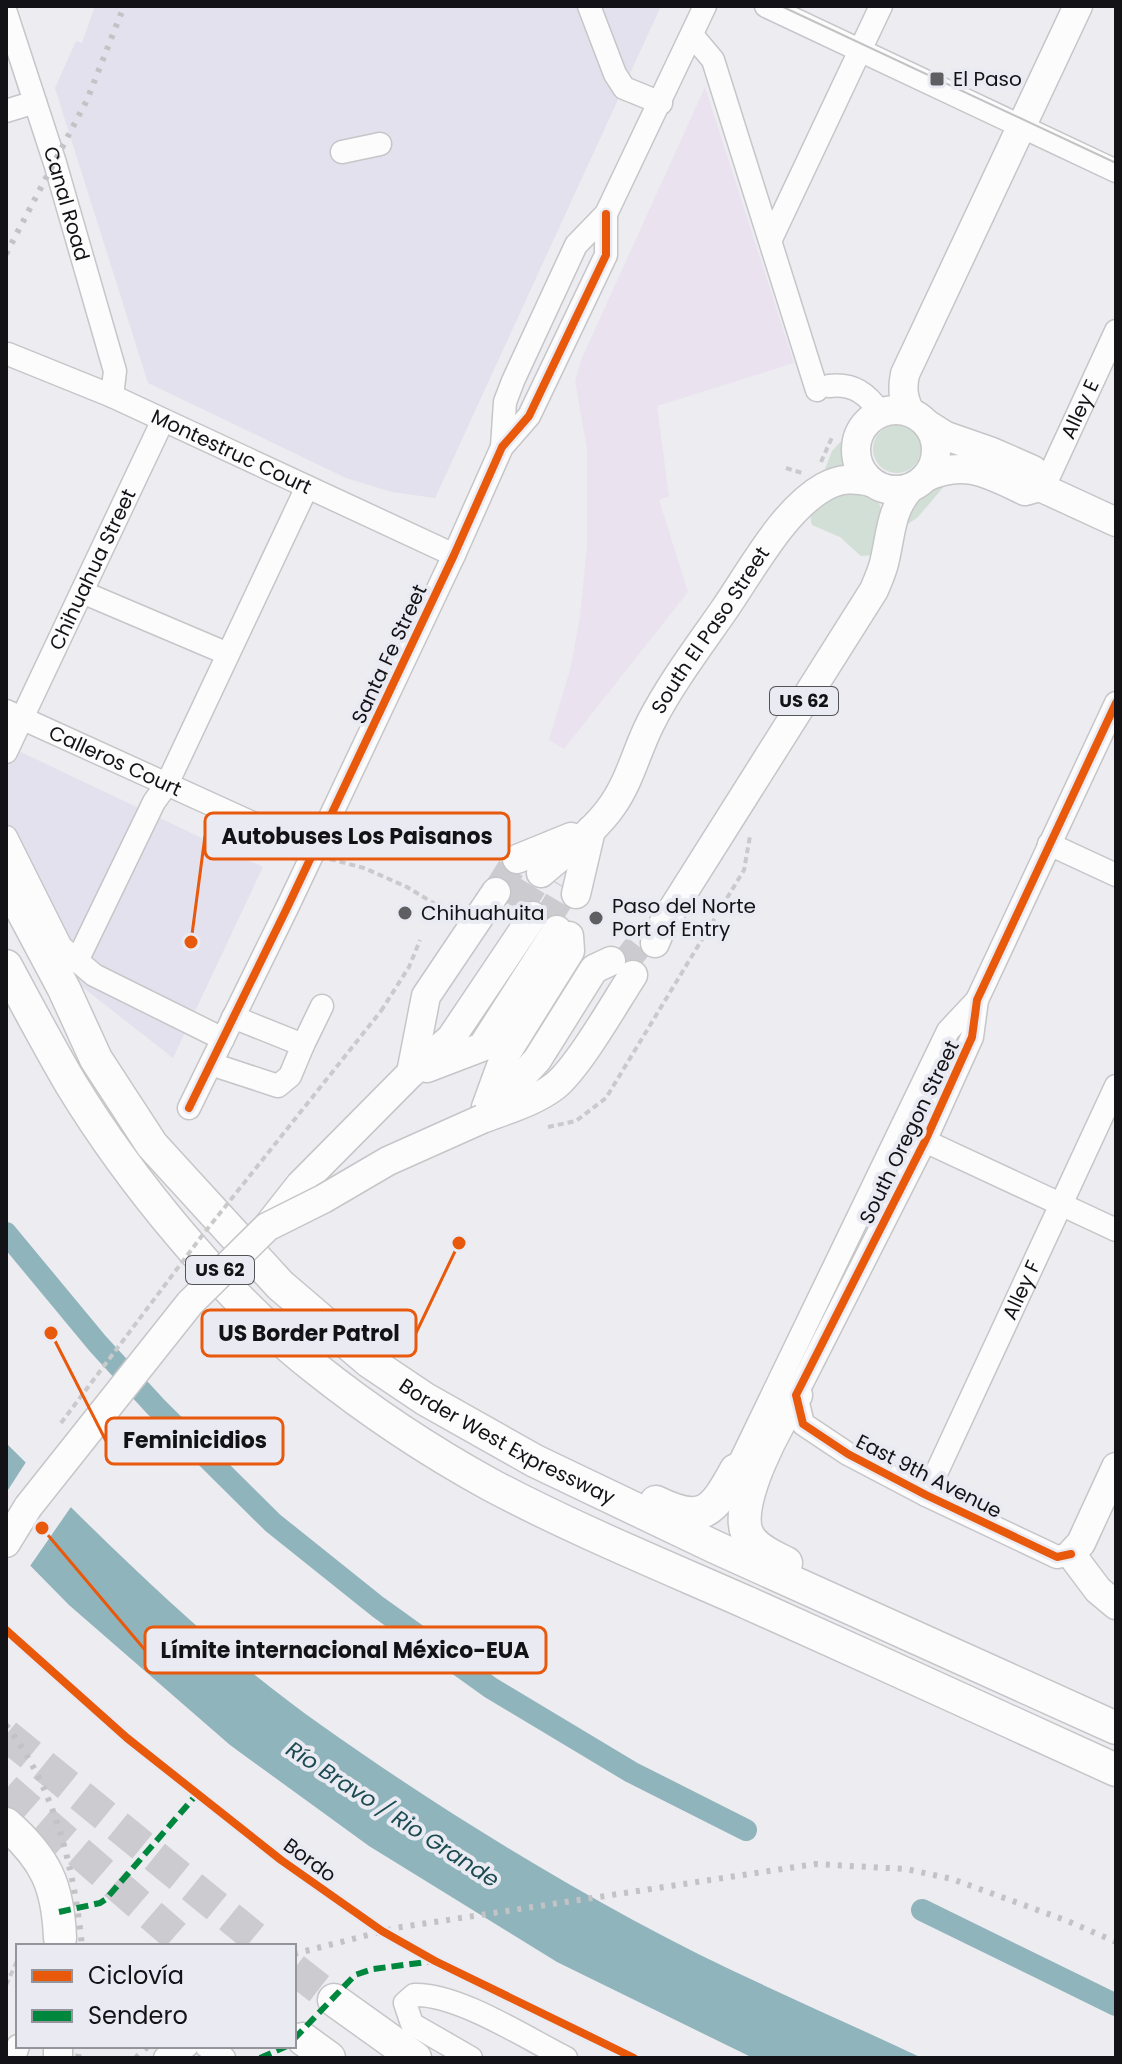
<svg xmlns="http://www.w3.org/2000/svg" width="1122" height="2064" font-family="Poppins,sans-serif">
	<rect width="100%" height="100%" fill="#ececf1"/>
	<path fill="#e2e1ed" d="M95,6H661L435,498L392,492L346,478L148,383L55,88L76,41L82,43Z
		M6,745L263,867L173,1058L67,975L6,852Z"/>
	<path fill="#eae3ef" d="M705,87L794,363L657,406L669,496L659,500L688,592L564,749L549,740L570,670L580,617L587,547V449L575,381L581,360Z"/>
	<path fill="#d1dfd6" d="M873 449a24 24 0 1 1 48 0a24 24 0 1 1-48 0Z
		M847,435L849,437L847,460L838,470L824,472L832,451Z
		M946,484L918,517L905,526L901,513C915,499 925,485 946,484Z
		M834,491C844,492 857,491 866,493C893,499 876,537 873,555L861,556L840,537L812,525C806,508 823,501 834,491Z"/>
	<path fill="#90b4bb" d="M6,1443C106,1542 205,1643 321,1725C421,1796 525,1861 633,1920C726,1971 827,2013 922,2058H753L557,1962L369,1846L230,1745L69,1605L6,1541Z"/>
	<path fill="#ececf1" d="M28,1459L73,1504L28,1569L6,1546V1493Z"/>
	<g fill="none" stroke-linecap="round" stroke-linejoin="round">
		<path stroke="#90b4bb" stroke-width="22" d="M6,1233L98,1344L156,1407L273,1523L378,1607L491,1688L631,1772L746,1830
			M922,1910L1116,2005"/>
		<path stroke="#cbcbd0" stroke-width="28" stroke-dasharray="28 14" stroke-linecap="butt" d="M496,892L517,859
			M518,910L541,873
			M544,925L566,888
			M621,968L645,937"/>
		<path stroke="#cbcbd0" stroke-width="32" stroke-dasharray="32 16" stroke-linecap="butt" d="M6,1735L265,1946
			M6,1789L187,1946
			M294,1969L334,2000"/>
		<g stroke="#c6c6c9" stroke-width="25">
			<g id="minor">
				<path d="M589,6L615,74L624,88L661,103"/>
				<path d="M766,6L1116,171"/>
				<path id="s1" d="M6,13L55,163L115,371L112,396"/>
				<path d="M692,35L713,60L817,390"/>
				<path d="M6,111L35,102"/>
				<path d="M342,152L380,144"/>
				<path d="M771,239L881,6"/>
				<path id="s2" d="M8,354L112,396L454,555"/>
				<path d="M829,386C854,383 867,394 881,413"/>
				<path d="M502,447L505,402L513,381L576,245L606,214L705,6"/>
				<path id="s3" d="M1043,489L1116,331"/>
				<path d="M82,592L228,654"/>
				<path id="s4" d="M6,711L314,851"/>
				<path id="s5" d="M6,752L163,420"/>
				<path d="M6,837L61,947L94,975L223,1039"/>
				<path d="M1049,844L1116,875"/>
				<path d="M77,961L154,802L167,784L307,487"/>
				<path d="M303,1045L322,1006"/>
				<path d="M211,1064L278,1086L290,1076L303,1045L233,1017"/>
				<path d="M189,1108L287,908L454,555L502,447L529,416L606,255V214"/>
				<path d="M912,1135L1116,1230"/>
				<path d="M736,1470L948,1031L977,1000"/>
				<path id="s6" d="M926,1495L1116,1086"/>
				<path d="M1071,1554L1057,1557L926,1495L848,1454L803,1424L796,1395L925,1141L972,1037L977,1000L1116,703"/>
				<path d="M206,2046L216,2050L224,2058"/>
				<path d="M14,2058L18,2046"/>
				<path d="M165,2058L187,2046"/>
				<path d="M471,2058L412,2024L405,2003L414,1995C457,1993 526,2038 566,2058"/>
			</g>
		</g>
		<g stroke="#c6c6c9" stroke-width="31">
			<g id="major">
				<circle cx="896" cy="450" r="40"/>
				<path d="M910,412C903,398 902,389 905,374L1078,6"/>
				<path d="M927,424L946,436L992,452L1033,470L1040,487"/>
				<path d="M926,477C965,459 989,474 1025,491L1040,487L1116,522"/>
				<path d="M517,859L571,837"/>
				<path id="s7" d="M541,873C565,852 594,832 612,806C630,781 637,749 651,722C671,683 699,646 724,610C751,571 783,510 824,487C840,478 854,478 871,482"/>
				<path d="M576,894L591,830"/>
				<path d="M655,943L662,926L874,590C878,580 883,570 885,559C891,533 891,509 910,488"/>
				<path d="M427,1068L482,1047L557,930"/>
				<path d="M411,1073L426,996L496,892"/>
				<path d="M486,1107L505,1055L570,951L569,936"/>
				<path d="M488,1113L537,1060L594,969L611,961"/>
				<path d="M482,1119C506,1110 534,1102 555,1086C580,1065 614,1004 633,975"/>
				<path d="M267,1227L300,1185L411,1073L451,1038L533,916"/>
				<path d="M1116,1467L1081,1543L1071,1554L1098,1590L1116,1605"/>
				<path d="M6,1543L28,1507"/>
				<path d="M58,2058V2046"/>
			</g>
		</g>
		<g stroke="#c6c6c9" stroke-width="35">
			<g id="highway">
				<path id="s8" d="M6,880L64,989L96,1059L152,1145L280,1285L370,1362L425,1399L535,1461L715,1547L1116,1728"/>
				<path d="M6,966C27,1005 48,1045 71,1084C130,1181 225,1297 314,1367C369,1411 429,1451 491,1485C574,1529 662,1565 748,1603C871,1658 993,1714 1116,1770"/>
				<path d="M656,1502C703,1525 713,1512 736,1470"/>
				<path d="M786,1563C772,1556 753,1548 747,1533C734,1502 778,1421 796,1395"/>
				<path d="M6,1824C46,1859 58,1886 60,1938"/>
				<path d="M334,2000L415,2058"/>
				<path d="M303,2039L329,2058"/>
			</g>
		</g>
		<path stroke="#cacacc" stroke-width="4" stroke-dasharray="6 4" stroke-linecap="butt" d="M821,462L833,435
			M786,468L802,473
			M330,859L364,868L407,887L448,912
			M381,1011L409,967L420,940
			M548,1127L576,1121L606,1098L744,870L750,836
			M6,1985L18,1959"/>
		<use href="#minor" stroke="#fcfcfd" stroke-width="22"/>
		<use href="#major" stroke="#fcfcfd" stroke-width="28"/>
		<use href="#highway" stroke="#fcfcfd" stroke-width="32"/>
		<path stroke="#c3c3c5" stroke-width="2" d="M781,6L1116,163"/>
		<path stroke="#c3c3c5" stroke-width="6" stroke-dasharray="4 8" stroke-linecap="butt" d="M6,254L87,100L124,6
			M6,1725C55,1788 74,1868 82,1946
			M294,1954L395,1928L815,1864L906,1869L952,1879L1065,1920L1116,1942
			M78,2058L80,2046
			M136,2058L148,2046"/>
		<g stroke="#c6c6c9" stroke-width="31" stroke-linecap="butt">
			<path id="major-bridge" d="M28,1507L190,1303L267,1227L323,1199L388,1161L482,1119"/>
		</g>
		<path stroke="#cacacc" stroke-width="4" stroke-dasharray="6 4" stroke-linecap="butt" d="M61,1423L201,1237L381,1011"/>
		<use href="#major-bridge" stroke="#fcfcfd" stroke-width="28"/>
		<path stroke="#00873e" stroke-width="6" stroke-dasharray="12 6" stroke-linecap="butt" d="M59,1912L100,1903L106,1899L197,1794
			M294,2039L355,1975L373,1969L435,1961
			M260,2058L287,2046"/>
		<g stroke="#eaeaf3" stroke-width="13">
			<path id="cycleway" d="M189,1108L287,908L454,555L502,447L529,416L606,255V214
				M1071,1554L1057,1557L926,1495L848,1454L803,1424L796,1395L925,1141L972,1037L977,1000L1116,703
				M6,1630L127,1738L281,1860L382,1931L435,1961L634,2058"/>
		</g>
		<use href="#cycleway" stroke="#e8590c" stroke-width="8"/>
	</g>
	<g fill="#5f5e63" stroke="#eaeaf3" stroke-width="3">
		<rect x="929" y="71" width="16" height="16" rx="4"/>
		<circle cx="405" cy="913" r="8"/>
		<circle cx="596" cy="918" r="8"/>
	</g>
	<g text-anchor="middle" stroke-width="8" stroke-linejoin="round" paint-order="stroke">
		<g fill="#eaeaf3" stroke="#545358" stroke-width="2">
			<rect x="770" y="687" width="68" height="28" rx="6"/>
			<rect x="186" y="1256" width="68" height="28" rx="6"/>
		</g>
		<g font-size="18" font-weight="bold" fill="#131216">
			<text x="804" y="707">US 62</text>
			<text x="220" y="1276">US 62</text>
		</g>
		<g font-size="20" fill="#131216" stroke="#eaeaf3" text-anchor="start">
			<text x="953" y="86">El Paso</text>
			<text x="612" y="913">Paso del Norte<tspan x="612" dy="23">Port of Entry</tspan></text>
			<text x="421" y="920">Chihuahuita</text>
		</g>
		<g font-size="20" fill="#131216" stroke="#eaeaf3">
			<text dy="7" stroke="none"><textPath href="#s1" startOffset="200">Canal Road</textPath></text>
			<text dy="7" stroke="none"><textPath href="#s3" startOffset="88">Alley E</textPath></text>
			<text dy="7" stroke="none"><textPath href="#s2" startOffset="244">Montestruc Court</textPath></text>
			<text dy="7" stroke="none"><textPath href="#s5" startOffset="202">Chihuahua Street</textPath></text>
			<text dy="7" stroke="none"><textPath href="#s7" startOffset="300">South El Paso Street</textPath></text>
			<text transform="translate(389 654) rotate(-65)" y="7">Santa Fe Street</text>
			<text dy="7" stroke="none"><textPath href="#s4" startOffset="120">Calleros Court</textPath></text>
			<text transform="translate(909 1132) rotate(-64)" y="7">South Oregon Street</text>
			<text dy="7" stroke="none"><textPath href="#s6" startOffset="226">Alley F</textPath></text>
			<text dy="7" stroke="none"><textPath href="#s8" startOffset="770">Border West Expressway</textPath></text>
			<text transform="translate(929 1476) rotate(27)" y="7">East 9th Avenue</text>
			<text transform="translate(310 1860) rotate(36)" y="7">Bordo</text>
		</g>
		<g font-size="22" font-style="italic" fill="#1c4a51" stroke="#eaeaf3">
			<text transform="translate(393 1814) rotate(33)" y="8">Río Bravo / Rio Grande</text>
		</g>
	</g>
	<path fill="none" stroke="#e8590c" stroke-width="3" d="M191 942L205 836M459 1243L416 1333M51 1333L106 1441M42 1528L145 1650"/>
	<g fill="#e8590c" stroke="#eaeaf3" stroke-width="3">
		<circle cx="191" cy="942" r="8"/>
		<circle cx="459" cy="1243" r="8"/>
		<circle cx="51" cy="1333" r="8"/>
		<circle cx="42" cy="1528" r="8"/>
	</g>
	<g fill="#eaeaf3" stroke="#e8590c" stroke-width="3">
		<rect x="205" y="813" width="304" height="46" rx="8"/>
		<rect x="202" y="1310" width="214" height="46" rx="8"/>
		<rect x="106" y="1418" width="177" height="46" rx="8"/>
		<rect x="145" y="1627" width="401" height="46" rx="8"/>
	</g>
	<g font-size="22" text-anchor="middle" font-weight="bold" fill="#131216">
		<text x="357" y="844">Autobuses Los Paisanos</text>
		<text x="309" y="1341">US Border Patrol</text>
		<text x="195" y="1448">Feminicidios</text>
		<text x="345" y="1658">Límite internacional México-EUA</text>
	</g>
	<rect width="1122" height="2064" fill="none" stroke="#131216" stroke-width="16"/>
	<rect x="16" y="1944" width="280" height="104" fill="#eaeaf3" stroke="#94949b" stroke-width="2"/>
	<rect x="32" y="1970" width="40" height="12" fill="#e8590c" stroke="#94949b" stroke-width="2"/>
	<text x="88" y="1984" font-size="24" fill="#131216">Ciclovía</text>
	<rect x="32" y="2010" width="40" height="12" fill="#00873e" stroke="#94949b" stroke-width="2"/>
	<text x="88" y="2024" font-size="24" fill="#131216">Sendero</text>
</svg>
